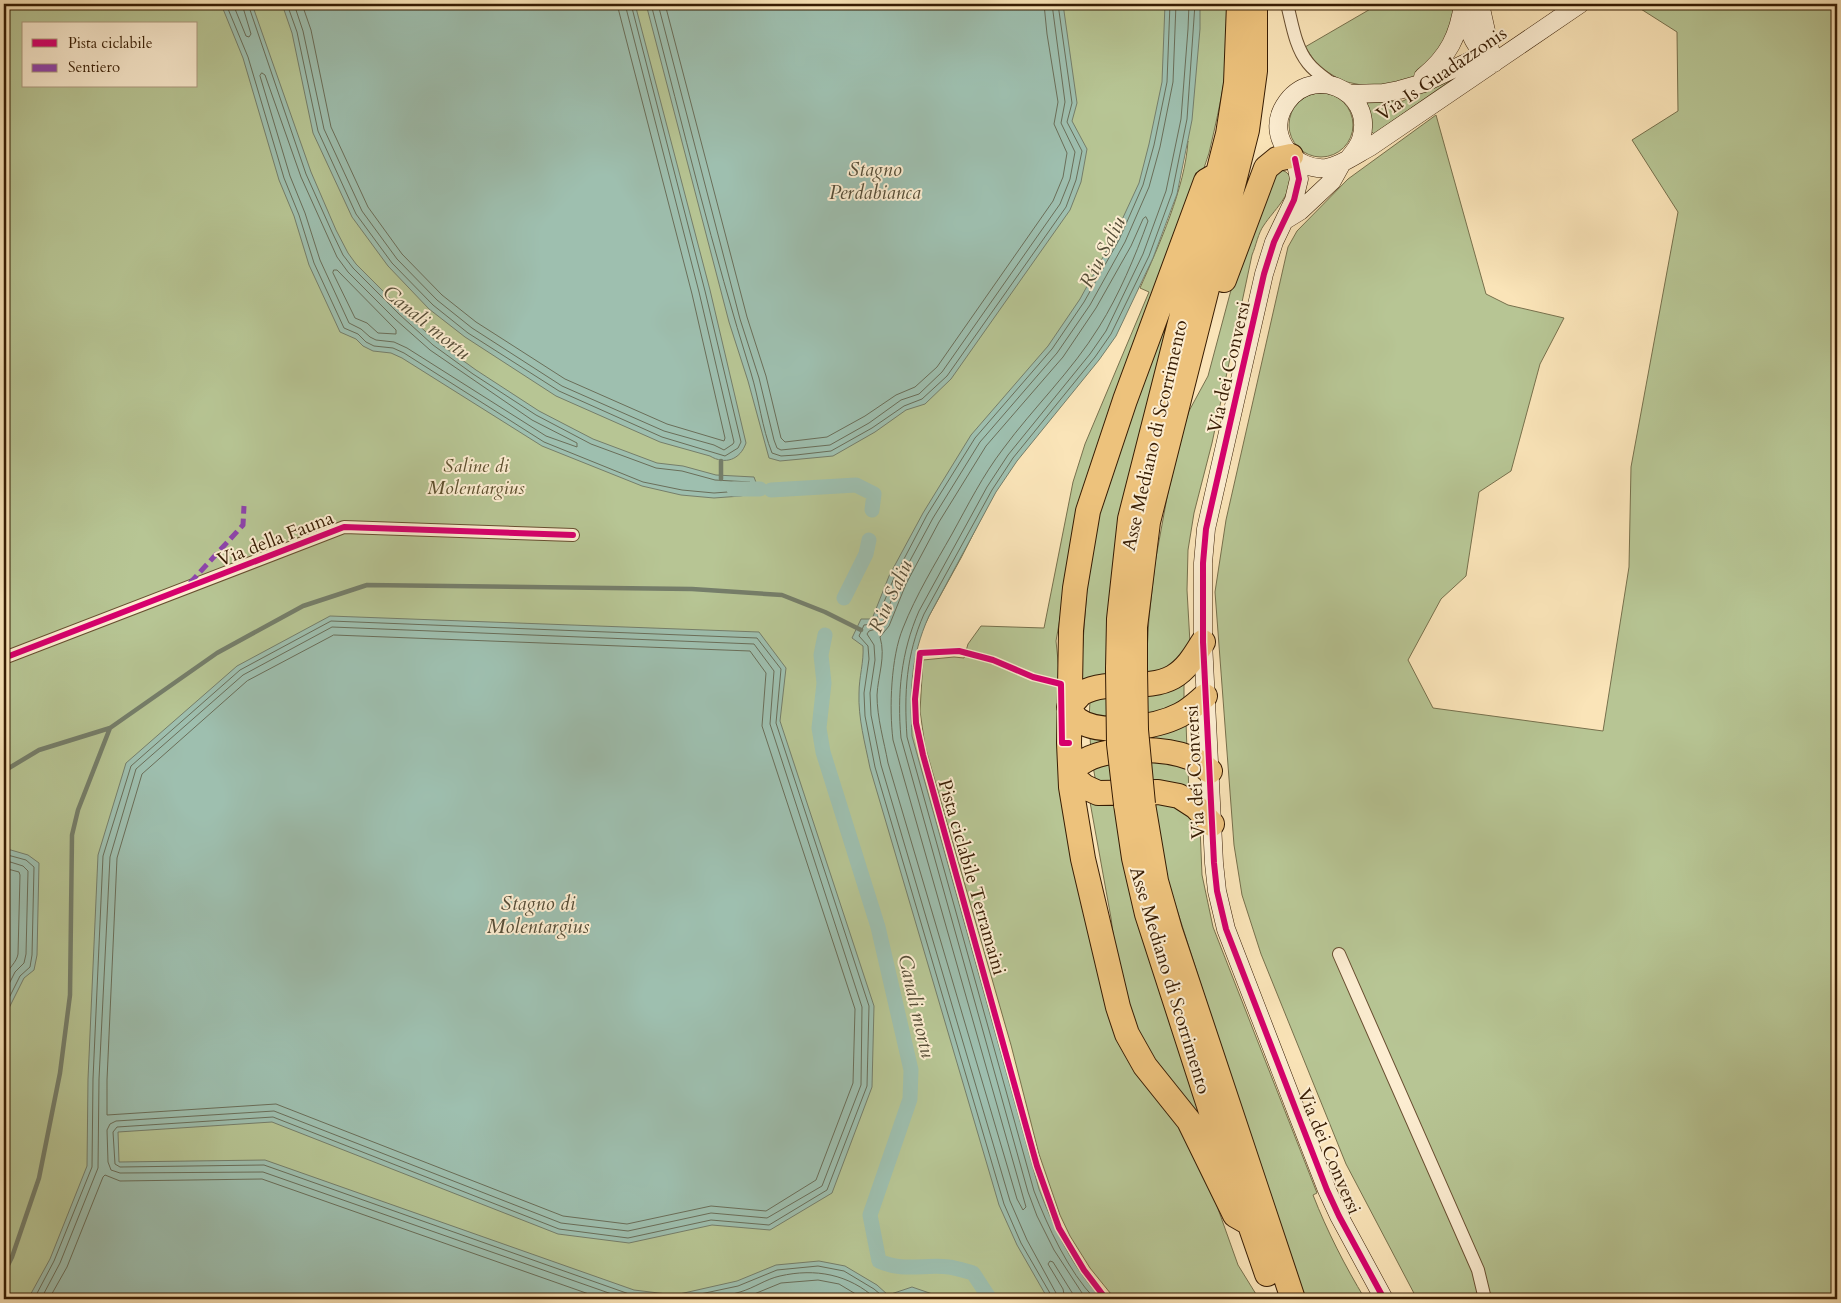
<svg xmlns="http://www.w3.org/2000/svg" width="1841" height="1303" font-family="Cardo,serif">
	<rect width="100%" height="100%" fill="#fae4b8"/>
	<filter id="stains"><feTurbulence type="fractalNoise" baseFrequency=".004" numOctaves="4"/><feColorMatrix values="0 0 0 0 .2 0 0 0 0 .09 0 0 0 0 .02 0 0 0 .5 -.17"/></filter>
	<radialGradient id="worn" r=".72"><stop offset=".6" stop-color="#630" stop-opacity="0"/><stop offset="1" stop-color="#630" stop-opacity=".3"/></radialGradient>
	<path fill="#b7c594" stroke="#77704c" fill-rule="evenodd" d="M4,4H1231C1231,56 1221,102 1209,153L1067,578L1056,641L1083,904L1168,1106L1206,1175L1238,1265L1259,1299H1115L1090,1268L1070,1236L1060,1215L1039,1154L1011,1045L925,746L920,711L923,660L954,657L964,658L968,644L981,626L1044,628L1073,482L1085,444L1149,292L1140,288C1159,245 1185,188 1188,141L1007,468L961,558L929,616L920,635L910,671L909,707L912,724L1043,1184L1050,1207L1072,1254L1107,1299H4ZM24,24H196V86H24Z
		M1379,4H1457L1451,34L1416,76L1390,87L1366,86L1342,81L1318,66L1305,47Z
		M1633,4H1837V1299H1417L1346,1164L1261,954L1242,895L1234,845L1215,592L1226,520L1288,247L1297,231L1348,179L1436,115L1486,294L1508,305L1564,318L1540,364L1511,471L1479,492L1466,576L1441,599L1408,660L1433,708L1603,731L1629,567L1631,467L1678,212L1632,140L1678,111L1677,32Z
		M1467,69L1374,134L1371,131L1366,103L1403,101Z
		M1289 125a32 32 0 1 1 64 0a32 32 0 1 1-64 0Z
		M1281,170L1286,172L1291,177C1290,197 1274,210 1264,225C1258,233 1256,246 1252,255L1212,443L1194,513L1188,550L1187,590L1190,643L1171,674L1080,683L1087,588L1102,492L1181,280L1129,483L1146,669L1149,618L1155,563L1168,492L1185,424L1189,411L1208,376L1235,275L1276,174Z
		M1184,682V704L1176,712L1089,720L1090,701Z
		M1186,722L1187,750L1091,751L1090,737Z
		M1152,757L1188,767L1189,795L1097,789L1093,766Z
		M1153,800L1176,804L1200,827L1202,875L1213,927L1317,1193L1313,1195C1327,1231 1345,1266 1365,1299H1305L1259,1166L1171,891L1163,863Z
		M1090,802H1116L1206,1130L1140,1044L1119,978L1111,918Z"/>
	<path fill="#9ebfaf" stroke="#757e6a" d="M221,4H252L311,172L336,230L348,253L356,264L403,311L436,341L476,370L539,411L593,439L657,463L683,466L716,475L754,477L757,485L753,493L741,496L714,498L681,495L642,486L542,446L402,358L391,353L373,351L363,346L356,339L340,332L309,265L294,216L279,180L243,58Z
		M282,4H635L710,290L746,443C740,460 725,465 710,456L660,442L556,396L465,337L429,309L388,266L352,217L313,133L292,33Z
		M646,4H1063L1077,103L1072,121L1087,149L1081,182L1070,210L951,379L925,404L906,410L875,432L833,456L780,461L769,458L748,381L729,322Z
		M1165,4H1200V29L1192,120L1177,194L1153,258L1116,336L1099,360L1017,461L996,492L929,616C910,658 910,691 912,736L1039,1189C1054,1228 1073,1269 1102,1299H1048L1017,1245L999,1205L870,768C865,743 858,718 859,693C859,677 864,662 863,646L852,638L861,619H872L889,576L923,513L971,435L1048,346L1080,299L1114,237L1139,183L1149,144L1162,82Z
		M330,616L759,632L786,668L780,721L874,1006L872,1087L832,1193L770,1230L712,1225L629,1243L558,1234L272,1122L118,1132L119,1162L265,1160L634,1290L675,1295L737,1281L776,1265L819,1261L845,1266L877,1285L888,1295L912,1287L947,1299H28L50,1259L87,1166L88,1079L98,855L126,763L237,666Z
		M4,848L28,855L39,863L37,955L34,970L24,978L4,1018Z"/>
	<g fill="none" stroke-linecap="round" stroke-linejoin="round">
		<path stroke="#6a6e59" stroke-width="1" d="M226,4L248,57L284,178L299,215L314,263L344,328L358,334L366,342L374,346L393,348L404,353L544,442L643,482L682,490L714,493L741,491L750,489L751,484L750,482L715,480L682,471L656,468L591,444L536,415L473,374L433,345L399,314L353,268L343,255L332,232L306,174L248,4
			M233,4L246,36L249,37L251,34L242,4
			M287,4L297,32L318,131L356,214L392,263L433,305L468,333L559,391L662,437L725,456L738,448L741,442L705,291L631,4
			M294,4L303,31L324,129L362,211L397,259L437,300L472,328L562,386L664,431L714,445L724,450L733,444L734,442L699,292L625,4
			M302,4L311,30L331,127L368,207L402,254L442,295L476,322L565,379L667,424L724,441L725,438L692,294L617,4
			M651,4C683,127 713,252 751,373C759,399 762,428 772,453L781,456L796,455L831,451L872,428L904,406L922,399L947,376L1066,207L1076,180L1082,151L1067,122L1072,103L1058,4
			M658,4L740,319L759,378L774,440L777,448L781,450L830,445L869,423L901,400L919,394L942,372L1060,204L1070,179L1075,152L1061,123L1065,102L1052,4
			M665,4L747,317L766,376L781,438L785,442L827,437L865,416L896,395L915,387L937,367L1053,201L1063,177L1067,153L1054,124L1058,102L1047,34L1044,4
			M262,73L265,75L301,177L337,257L348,272L395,319L430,350L532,420L577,443V447L546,436L407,348L394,342L376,340L370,337L361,329L349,323L320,260L305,213L290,176L260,76Z
			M1146,217L1148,221C1135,257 1119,295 1099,327C1072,371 1033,408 1003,449C983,475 968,505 952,534C935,564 916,595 903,628C891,657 889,708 893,740L1026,1207L1023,1210L1017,1199L888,763C884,741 877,718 877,695C878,675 886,657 880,637L889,626L906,584L939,522L986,446L1063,357L1096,308L1131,246L1143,219Z
			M334,270H337L396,330V334L378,333L367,323L355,318L333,273Z
			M334,635L750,651L766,673L762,726L855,1009L853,1083L816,1180L766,1211L711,1206L627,1224L563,1216L276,1104L107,1115V1080L117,858L142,774L247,681Z
			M4,854L26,860L34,867L32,955L30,967L20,976L4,1008
			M4,860L23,866L28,871L26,954L24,963L15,972L4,994
			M4,868L19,872L20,875L18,954C17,962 8,969 4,977
			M34,1299L54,1261L92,1167L93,1079L103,856L131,766L240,670L331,621L757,638L781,669L776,723L869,1006L867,1086L827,1190L769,1225L711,1220L628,1238L559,1229L273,1117L117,1127L113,1132L115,1164L120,1167L264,1165L632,1295L670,1299
			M41,1299L60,1263L98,1168L99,1079L110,857L136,769L243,675L332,627L754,644L774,671L770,724L862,1007L861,1085L822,1186L767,1218L711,1213L628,1231L561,1223L274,1111L116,1121L110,1124L107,1130L108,1162L111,1170L120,1173L263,1172L626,1299
			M49,1299L67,1267L103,1177L105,1175L120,1181L262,1179L603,1299
			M677,1299L738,1286L777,1270L818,1266L844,1271L874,1289L886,1299
			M707,1299C718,1297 730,1295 740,1292C754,1288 766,1279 780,1276C815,1268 849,1274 876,1299
			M742,1299L781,1283L818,1280L839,1284L864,1299
			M1051,1299V1295L1021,1243L1004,1204L875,767L865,716L864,693L869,659L868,646L859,636L864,625L873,624L876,621L894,578L927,515L975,438L1052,349L1084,302L1119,240L1143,185L1154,145L1167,82L1170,4
			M1058,1299L1056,1293L1027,1240L1010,1201L881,765L871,715L870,693L875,660L874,645L867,634L869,631L876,629L882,624L899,581L933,518L980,442L1057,353L1090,305L1125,242L1149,187L1160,147L1173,82L1176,4
			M1065,1299L1063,1289L1048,1264L1050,1261L1053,1262L1076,1299
			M1086,1299L1054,1250L1037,1216L1028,1192L901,738C897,694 901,652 919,611L987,487L1008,455L1090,354L1106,331L1143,254L1166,191L1181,119L1188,29L1189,4
			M1095,1299C1068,1271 1048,1227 1034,1191L907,737C904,693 906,655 924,614L992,490L1013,458L1095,357L1111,334L1149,256L1172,193L1187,119L1195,4"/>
		<path stroke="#757e6a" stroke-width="4.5" d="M721,479V461
			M4,771L39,750L110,728L217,653L303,606L367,585L692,589L782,595L825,612L861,630
			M4,1273L12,1257L39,1178L60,1073L70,995L72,835L78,810L110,728"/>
		<path stroke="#9ebfaf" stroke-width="15" d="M734,489H760
			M771,490L856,485L874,494L872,510
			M844,598L866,554L869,540
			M825,635L821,655L824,683L819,728L823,752L878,927L911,1070L910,1099L870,1215L879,1261C902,1272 925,1264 949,1267C957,1268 965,1271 973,1273L990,1299"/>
		<g stroke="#684e30" stroke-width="14">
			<path id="street" d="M1287,4C1292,23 1295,47 1308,63C1315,72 1326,79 1335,86
				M4,658L344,527L573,535
				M1339,954L1478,1270L1485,1299"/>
		</g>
		<g stroke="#371c03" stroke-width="19">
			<path id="secondary" d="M1480,4L1493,63
				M1463,6C1470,33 1471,45 1494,63
				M1423,77C1448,57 1459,35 1463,4
				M1349,94L1383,93L1399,90L1424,83L1472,60L1494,63
				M1349,158C1354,152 1359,146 1361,139C1376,89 1307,60 1282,110C1268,139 1296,171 1326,168C1340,166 1357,154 1370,147L1580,4
				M1295,159L1299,179L1294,200L1274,242L1264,274L1206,529L1203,563V642L1214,863L1217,891L1226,929L1299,1118L1327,1190L1339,1216L1384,1299
				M1287,219L1300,211L1332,181L1342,163"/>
		</g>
		<g stroke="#371c03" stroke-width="26">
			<path id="highway" d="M1218,174L1206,181L1125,400L1088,511L1075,588L1071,630L1069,743L1071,787L1083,859L1118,1007L1127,1034L1145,1066L1189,1121L1235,1215L1249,1223
				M1224,280L1266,168L1277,159L1291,156
				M1118,669L1119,619L1130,519L1228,134L1236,83L1239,4
				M1135,669V627L1148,522L1247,130L1255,71V4
				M1069,707C1073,703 1078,696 1082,693C1109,678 1146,692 1173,677C1187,669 1195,655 1203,642
				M1069,707C1071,711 1074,717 1078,720C1100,736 1157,727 1180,715C1190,710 1197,703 1205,696
				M1071,775L1085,787L1098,793L1158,792L1179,796L1196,807L1212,824
				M1071,775C1074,771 1077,765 1081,763C1105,746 1164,747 1191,758C1198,760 1204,767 1210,771
				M1126,804L1134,858L1147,914L1213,1118L1267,1274
				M1143,804L1156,881L1170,930L1293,1299"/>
		</g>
		<use href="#street" stroke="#fcedd1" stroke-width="12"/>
		<use href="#secondary" stroke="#fcedd1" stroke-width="18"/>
		<use href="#highway" stroke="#edc27c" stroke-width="24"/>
		<g stroke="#371c03" stroke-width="26" stroke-linecap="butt">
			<path id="highway-bridge" d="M1118,669L1119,744L1126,804
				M1135,669L1136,730L1143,804"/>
		</g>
		<use href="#highway-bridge" stroke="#edc27c" stroke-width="24"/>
		<path stroke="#8e44ad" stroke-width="5" stroke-dasharray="10 5" stroke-linecap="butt" d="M190,583L243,525L244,506"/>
		<g stroke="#fcedd1" stroke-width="9">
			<path id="cycleway" d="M1295,159L1299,179L1294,200L1274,242L1264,274L1206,529L1203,563V642L1214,863L1217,891L1226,929L1299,1118L1327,1190L1339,1216L1384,1299
				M4,658L344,527L573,535
				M1069,743H1062L1061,684L1033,677L993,660L959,651L920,653L915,699L916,723L923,755L1037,1166L1059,1228L1084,1270L1106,1299"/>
		</g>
		<use href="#cycleway" stroke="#d6006c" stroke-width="6"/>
	</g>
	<g text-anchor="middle" stroke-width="4" stroke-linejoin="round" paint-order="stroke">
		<g font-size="19" fill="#371c03" stroke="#fcedd1">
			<text transform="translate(1441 73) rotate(-34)" y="7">Via Is Guadazzonis</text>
			<text transform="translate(1228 367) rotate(-77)" y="7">Via dei Conversi</text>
			<text transform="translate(1154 435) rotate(-77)" y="7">Asse Mediano di Scorrimento</text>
			<text transform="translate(275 538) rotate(-21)" y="7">Via della Fauna</text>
			<text transform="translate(1194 772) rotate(-93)" y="7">Via dei Conversi</text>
			<text transform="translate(973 877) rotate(74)" y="7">Pista ciclabile Terramaini</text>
			<text transform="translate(1171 980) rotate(73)" y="7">Asse Mediano di Scorrimento</text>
			<text transform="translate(1330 1151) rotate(67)" y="7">Via dei Conversi</text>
		</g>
		<g font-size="19" font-style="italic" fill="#5d4f2e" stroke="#fcedd1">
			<text x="476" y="472">Saline di<tspan x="476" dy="22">Molentargius</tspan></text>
		</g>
		<g font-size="20" font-style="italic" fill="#564d37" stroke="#fcedd1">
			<text x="875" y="176">Stagno<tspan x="875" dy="23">Perdabianca</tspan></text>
			<text transform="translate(1102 252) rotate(-63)" y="7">Riu Saliu</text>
			<text transform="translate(427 322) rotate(39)" y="7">Canali mortu</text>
			<text transform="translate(890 596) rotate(-65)" y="7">Riu Saliu</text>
			<text x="538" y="910">Stagno di<tspan x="538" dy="23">Molentargius</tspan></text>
			<text transform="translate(917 1006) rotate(77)" y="7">Canali mortu</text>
		</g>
	</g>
	<rect width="1841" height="1303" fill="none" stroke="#fae4b8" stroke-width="20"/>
	<rect x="5" y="5" width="1831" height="1293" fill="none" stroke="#371c03" stroke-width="2.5"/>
	<rect x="10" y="10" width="1821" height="1283" fill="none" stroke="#371c03"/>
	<rect x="22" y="22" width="175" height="65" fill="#fcedd1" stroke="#ad997f"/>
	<rect x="32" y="39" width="25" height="8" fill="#d6006c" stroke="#ad997f"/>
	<text x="68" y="48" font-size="15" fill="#371c03">Pista ciclabile</text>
	<rect x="32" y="64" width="25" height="8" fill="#8e44ad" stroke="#ad997f"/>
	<text x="68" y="72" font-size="15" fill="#371c03">Sentiero</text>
	<rect width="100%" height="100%" filter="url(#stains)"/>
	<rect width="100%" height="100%" fill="url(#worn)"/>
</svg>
